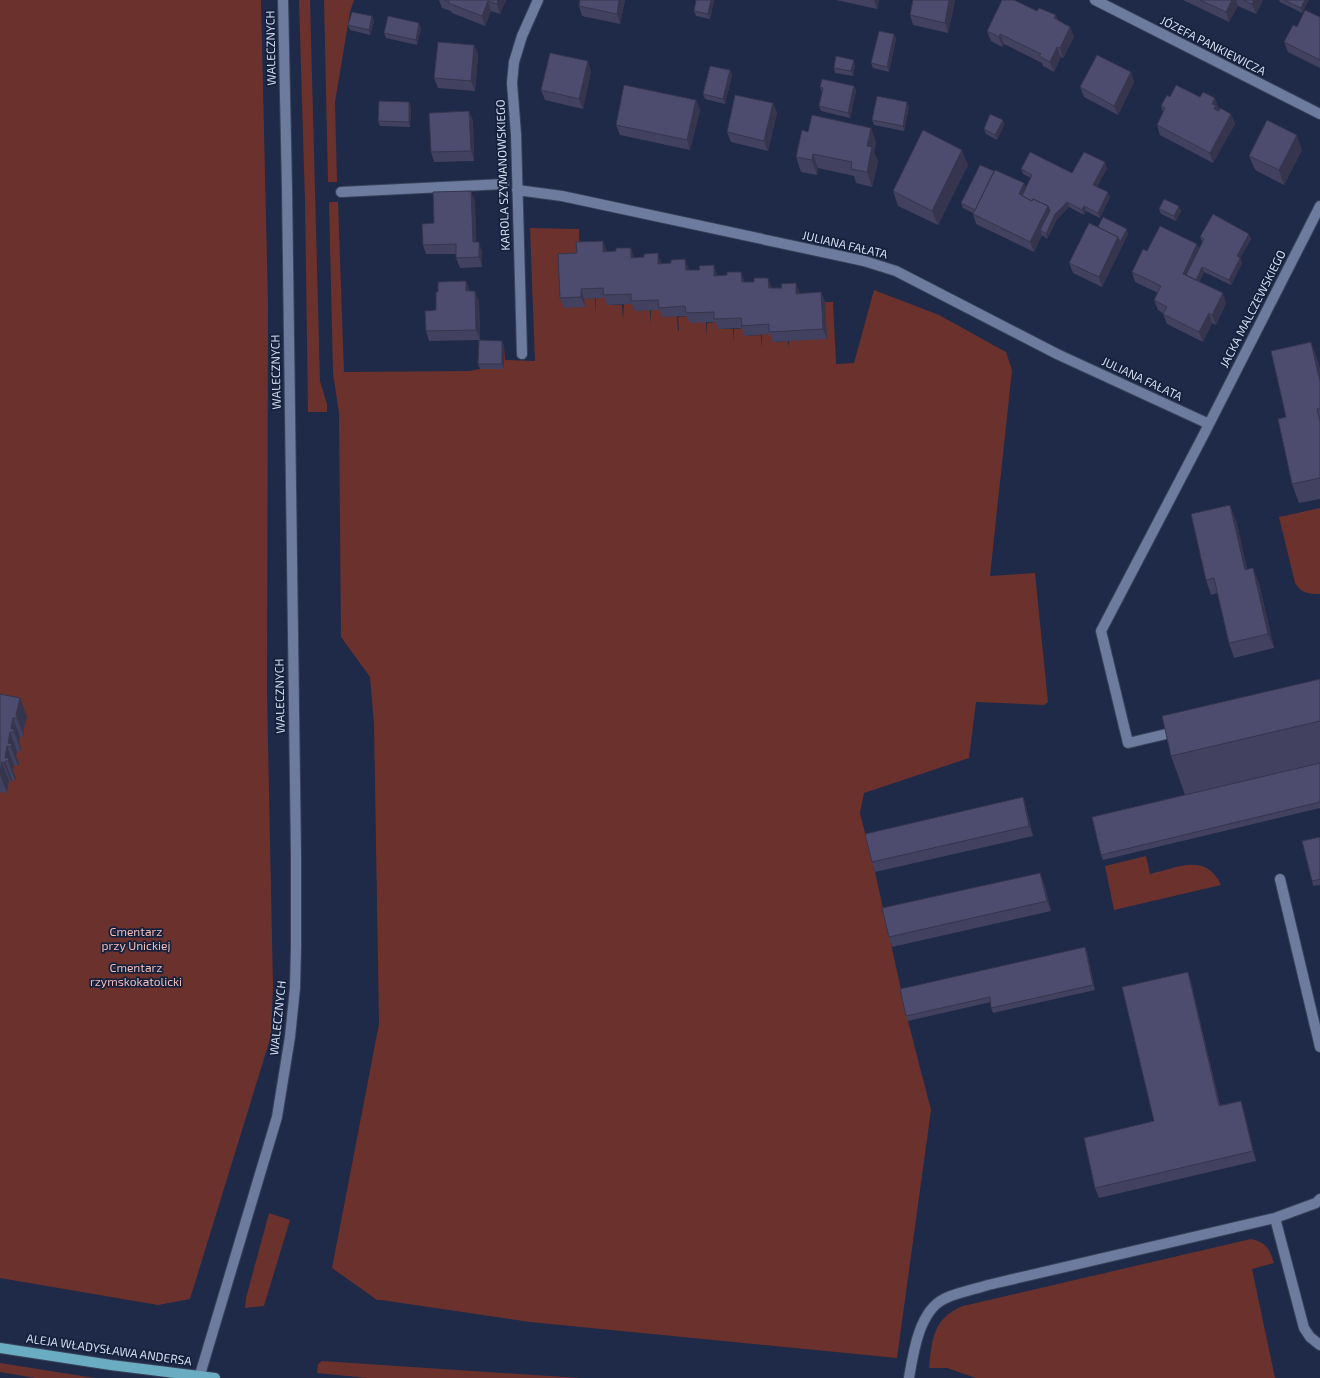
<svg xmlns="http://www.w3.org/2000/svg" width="1320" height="1378" font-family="'Exo 2',sans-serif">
	<rect width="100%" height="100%" fill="#1e2a47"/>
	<path fill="#6b312d" d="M0,0H261L268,305L267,694L273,986L271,1036L190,1299L158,1305L0,1278Z
		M299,0H310L320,381L327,404V412H308L305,203Z
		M324,0H354L350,12L335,102L337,182H328Z
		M329,202H338L344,372L469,371L480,369H504V346L505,360L535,361L530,228L579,229L580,262L584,299L595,298L596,313V298H607L608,305H622L623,319L624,304H635L650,310L651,325V310H662L677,316L678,331L679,330L678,317L689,316L706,322L707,337V323L718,322V329H733L734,343V329L745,328V336L761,335L762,349V334H772L773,342L788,341L789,348V341L826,332L825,302H833L836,364L854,363L874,290L939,315L1006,352L1012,370L990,576L1035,573L1048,702L1044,705L976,702L969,758L864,793L860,813L875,872L908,1021L931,1110L897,1358L530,1322L381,1300H377L332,1268L379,1024L374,724L370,677L341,637L339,413L333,373Z
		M1320,508V594C1309,594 1301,593 1295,583L1279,517Z
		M1146,856L1150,874C1177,868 1206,852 1221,885L1114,910L1105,866Z
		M269,1213L290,1220L264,1306L245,1308L246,1298Z
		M1251,1239C1267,1243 1269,1248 1274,1263L1252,1269L1275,1378H976L947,1368H929C932,1339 933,1318 963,1306Z
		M322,1361L580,1378H367L317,1373L318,1364Z
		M0,1363L95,1378H35L0,1372Z"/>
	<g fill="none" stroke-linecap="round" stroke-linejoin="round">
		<g stroke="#39435b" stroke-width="12">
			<path id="minor" d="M1095,0L1320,114
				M517,190L562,196L864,261L896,271L1057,354L1209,424
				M341,192L504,184
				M522,354L516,134L512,83L514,62L522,36L538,0
				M1179,731L1128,743L1101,631L1203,436L1320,206
				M1280,879L1320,1047
				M1275,1218L1304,1328L1310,1337L1320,1345
				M199,1378L277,1117L290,1037L295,988L296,947V856L287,188L283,0
				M909,1378C913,1354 919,1311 944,1299C955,1293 976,1289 988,1285L1275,1218L1316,1203L1320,1199"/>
		</g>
		<g stroke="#39435b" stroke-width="12">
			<path id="major" d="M0,1348L111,1365L215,1378"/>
		</g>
		<use href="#minor" stroke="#6d7c9e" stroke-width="10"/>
		<use href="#major" stroke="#6aadc2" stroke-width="10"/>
	</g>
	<path fill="#42415f" d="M439,0H506L500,14L491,11L485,26L452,13L451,11L442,8Z
		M625,0L620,24L582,16L579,6Z
		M714,0L710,19L696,16L694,11Z
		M836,0H879L877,9Z
		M913,0H955L948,33L913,25L910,15Z
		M1183,0H1263L1256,14L1238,6L1229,22Z
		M1279,0H1309L1302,13L1280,2Z
		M1037,11L1056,15L1058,21L1070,27L1074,37L1063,58L1061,57L1054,72L1043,66L1042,63L1004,44L1002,47L991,41L987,31Z
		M372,16L374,21L370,35L350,30L348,25Z
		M1320,17V68L1288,52L1284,42L1297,27Z
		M421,28L417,45L386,38L384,33Z
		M894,34L896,39L889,72L873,68L871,63Z
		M474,45L478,55L475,91L438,88L434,78Z
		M855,65L853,76L835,73L834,68Z
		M730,70L732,75L725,104L705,99L703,94Z
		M591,71L583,109L545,100L541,90Z
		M1131,72L1134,82L1118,115L1084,97L1080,87Z
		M854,86L856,91L850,118L821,111L819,106L822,92L820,87Z
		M1170,97L1219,108L1218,111H1219L1231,114L1235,124L1213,163L1160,135L1157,125L1163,112L1161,106Z
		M696,100L700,110L690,150L620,135L616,125Z
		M773,103L777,113L768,151L731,142L727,132Z
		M411,107L410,127L380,126L378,121Z
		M909,107L904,131L874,125L872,120Z
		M469,111L473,121L474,161L434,162L431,152Z
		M1003,120L1004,125L997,140L986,134L984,129Z
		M871,128L876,143L874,152L878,162L872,187L856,183L854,176L818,168L817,175L801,172L796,157L808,132Z
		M1302,150L1284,185L1255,170L1249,156Z
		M968,165L938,225L898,206L893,191Z
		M1107,168L1097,187L1110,197L1100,218L1086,211L1084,215L1069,207L1057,219L1047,239L1042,235L1034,252L976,224L973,214V213L963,208L961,203L1026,188L1031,178L1023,174L1021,169L1072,173Z
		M475,201L476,242L482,252V267L460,268L456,258V254H426L423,245L434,223Z
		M1159,209L1181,211L1176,221L1161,214Z
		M1098,227L1128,234L1102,287L1073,273L1069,263Z
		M1200,237L1251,239L1240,258L1242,263L1231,285L1204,272L1199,282L1226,303L1216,325L1212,323L1203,342L1167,324L1163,314H1164L1158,310L1154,300L1158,293L1135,282L1132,272L1147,251L1199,249L1202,242Z
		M607,252L772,288L800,293L821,292L825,302L827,339L773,342L770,334L745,336L742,328L718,329L715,322L690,323L687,316L662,317L660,310L635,311L632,304L607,305L605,298L584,299L585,307L564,308L560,298L577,253Z
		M470,291L479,301L480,340L429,341L426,331L436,310Z
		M504,346V369H480L478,364Z
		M1318,361L1320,370V499L1299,503L1292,484L1286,417Z
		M1236,520L1247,570L1259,583L1274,648L1234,658L1229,643L1217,593L1211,595L1206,580Z
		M1320,679V808L1103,860L1101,855L1185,795L1171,756Z
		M0,694L20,698L27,717L23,732L24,734V737H20L19,742L21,749V751H17L16,756L19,763L18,766L14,765L13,771L16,777L15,780H12L11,782L9,781L7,793L0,792Z
		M1026,807L1033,836L875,872L872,862Z
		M1320,837V885L1313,886L1312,881Z
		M1040,873L1044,883L1051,911L892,947L889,937Z
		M1085,947L1087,952L1095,990L993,1013L991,1008V1002L908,1021L906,1016Z
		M1188,972L1191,982L1220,1105L1241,1101L1244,1111L1256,1161L1099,1198L1095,1188L1154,1121Z"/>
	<path fill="#36354d" d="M498,0H506L500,14L497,4Z
		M619,0H625L620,24L617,14Z
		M711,0H714L710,19L708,14Z
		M874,0H879L877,9Z
		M949,0H955L948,33L945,23Z
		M1232,0H1236L1238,6L1229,22L1226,12Z
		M1254,0H1263L1256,14L1252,4Z
		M1305,0H1309L1302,13L1301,8Z
		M488,1L491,11L485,26L482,16Z
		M1056,15L1060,25L1054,18Z
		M372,16L374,21L370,35L369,30Z
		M419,23L421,28L417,45L416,40Z
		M1070,27L1074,37L1063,58L1060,48Z
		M894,34L896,39L889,72L887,67Z
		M1000,34L1004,44L1002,47L999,37Z
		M474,45L478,55L475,91L471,81Z
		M1057,47L1061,57L1054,72L1050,62Z
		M854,60L855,65L853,76L851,71Z
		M588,61L591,71L583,109L579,99Z
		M730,70L732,75L725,104L723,99Z
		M1131,72L1134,82L1118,115L1114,106Z
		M854,86L856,91L850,118L848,113Z
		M1215,98L1219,108L1218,110V119L1212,104Z
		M696,100L700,110L690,150L687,140Z
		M409,102L411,107L410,127L409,122Z
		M907,102L909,107L904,131L903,126Z
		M773,103L777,113L768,151L764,141Z
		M469,111L473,121L474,161L471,151Z
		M1231,114L1235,124L1213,163L1210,153Z
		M1003,120L1004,125L997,140L995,135Z
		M871,128L876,143L874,152L878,162L872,187L867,172V146Z
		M1297,135L1302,150L1284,185L1279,170Z
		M962,150L968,165L938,225L932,211Z
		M813,154L818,168L817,175L812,160Z
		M1105,162L1107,168L1095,190L1093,185Z
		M1024,183L1028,193L1024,201L1019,194Z
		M471,191L475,201L476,252L473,242Z
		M1108,192L1110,197L1100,218L1098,213Z
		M1067,202L1069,207L1057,219L1047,239L1046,234L1055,214Z
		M1048,206L1052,216L1040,230L1042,235L1034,252L1030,242Z
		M1084,206L1086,211L1084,215L1082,210Z
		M1179,206L1181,211L1176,221L1174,216Z
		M1127,229L1128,234L1102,287L1099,277L1118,237Z
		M1249,234L1251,239L1240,258L1242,263L1231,285L1229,280L1237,256Z
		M603,241L607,251V262L603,252Z
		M479,242L482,252V267L479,257Z
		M1197,244L1201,254L1188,280L1183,274Z
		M631,248L634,258L635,268L631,258Z
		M658,253L661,263L662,274L658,264Z
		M685,259L689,269L690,280L686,270Z
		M714,265L717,275L718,286L714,276Z
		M1202,267L1204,272L1196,288L1194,283Z
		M741,272L745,282V292L742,282Z
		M768,278L772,288V298L769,288Z
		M466,281L470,291H466Z
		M796,283L800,293L796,294Z
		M581,289L584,299L585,307L581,297Z
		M475,291L479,301L480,340L476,330Z
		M821,292L825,302L827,339L823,329Z
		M1223,293L1226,303L1216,325L1212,315Z
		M1209,313L1212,323L1203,342L1199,332Z
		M502,341L504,346V369L502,364Z
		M1311,342L1318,361L1320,370V382Z
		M1230,505L1236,520L1251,585L1245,570Z
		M1253,568L1259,583L1274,648L1268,634Z
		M20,698L27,717L23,732L24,734V737L17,718L16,715Z
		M13,718L20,737L19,742L21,749V751L14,732L11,729Z
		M10,732L17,751L16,756L19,763L18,766L11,747L8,743Z
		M7,746L14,765L13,771L16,777L15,780L8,761L5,758Z
		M5,761L12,780L11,782L4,763Z
		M2,762L9,781L7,793L0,775V772Z
		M1023,797L1026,807L1033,836L1029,826Z
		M1040,873L1044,883L1051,911L1047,901Z
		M1085,947L1087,952L1095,990L1093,985Z
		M1188,972L1191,982L1222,1116L1219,1106Z
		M1241,1101L1244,1111L1256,1161L1253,1151Z"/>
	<path fill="#4d4c6e" stroke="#36354d" d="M444,0H498L497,4L488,1L482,16L448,3L449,2Z
		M580,0H619L617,14L579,6Z
		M696,0H711L708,14L694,11Z
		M913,0H949L945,23L910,15Z
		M1002,0H1014L1037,11L1039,8L1056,15L1054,18L1070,27L1060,48L1057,47L1050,62L1039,56L1041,54L1000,34L999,37L987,31Z
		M1200,0H1232L1226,12Z
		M1243,0H1254L1252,4Z
		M1284,0H1305L1301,8Z
		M1305,10L1320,17V60L1284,42L1293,25L1297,27Z
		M352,12L372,16L369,30L348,25Z
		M388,16L419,23L416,40L384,33Z
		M879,31L894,34L887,67L871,63Z
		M438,42L474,45L471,81L434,78Z
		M550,53L588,61L579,99L541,90Z
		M1097,55L1131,72L1114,106L1080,87Z
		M836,56L854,60L851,71L834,68Z
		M710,66L730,70L723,99L703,94Z
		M822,79L854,86L848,113L819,106L823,88L820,87Z
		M624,85L696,100L687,140L616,125Z
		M1176,85L1200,97L1203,92L1215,98L1212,104L1216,105L1214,109L1219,111L1220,108L1231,114L1210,153L1157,125L1165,108L1161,106L1167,95L1170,97Z
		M735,95L773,103L764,141L727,132Z
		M877,96L907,102L903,126L872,120Z
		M379,101L409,102V122L378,121Z
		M469,111L471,151L431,152L429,113Z
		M990,114L1003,120L995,135L984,129Z
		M812,115L871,128L867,146L872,147L867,172L851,169L852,162L813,154L812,160L796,157L802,130L808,132Z
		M1267,120L1297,135L1279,170L1249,156Z
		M923,130L962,150L932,211L893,191Z
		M1030,152L1072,173L1084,152L1105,162L1093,185L1108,192L1098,213L1084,206L1082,210L1067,202L1055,214L1046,234L1040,230L1050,211L1048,206L1033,199L1032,201L1022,196L1032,175L1021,169Z
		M980,165L994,171L975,210L961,203Z
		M995,170L1024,183L1019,194L1032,201L1033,199L1048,206L1030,242L973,214Z
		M471,191L473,242H479V257L456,258V244L423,245L422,224L434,223L433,192Z
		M1164,199L1179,206L1174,216L1159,209Z
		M1213,214L1249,234L1237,256L1240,258L1229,280L1202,267L1196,280L1186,275L1204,239L1200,237Z
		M1103,217L1127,229L1120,242L1118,237L1098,227Z
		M1089,223L1118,237L1099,277L1069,263Z
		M1160,226L1197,244L1183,274L1223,293L1212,315L1209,313L1199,332L1163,314L1167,307L1154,300L1161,286L1132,272L1143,249L1147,251Z
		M603,241V252L616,251V248H631V258L644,257V254L658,253V264L671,263V260L685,259L686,270H700L699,266L714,265V276L727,275V272H741L742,282H754V278H768L769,288H782L781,284L796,283V294L821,292L823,329L769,332V324L742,326L741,318L714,319V312L686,313L685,306L659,308L658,300L631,301V294L604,295L603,288L581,289V297L560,298L558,254L577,253L576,242Z
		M466,281V291H475L476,330L426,331L425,311L436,310V292H438V282Z
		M479,340L502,341V364H478Z
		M1311,342L1320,382V409H1317L1320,421V478L1292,484L1278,419L1286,417L1271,351Z
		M1230,505L1245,570L1253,568L1268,634L1229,643L1214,578L1206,580L1191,514Z
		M1320,679V721L1171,756L1162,716Z
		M0,694L20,698L16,715H17V718H13L11,729H14V732H10L8,743L12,744L11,747L7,746L5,758H9L8,761H5L4,763L2,762L0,772Z
		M1320,763V802L1101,855L1092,817Z
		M1023,797L1029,826L872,862L865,834Z
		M1320,837V879L1312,881L1302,841Z
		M1040,873L1047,901L889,937L882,908Z
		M1085,947L1093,985L991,1008L990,997L906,1016L900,989Z
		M1188,972L1219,1106L1241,1101L1253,1151L1095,1188L1084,1138L1154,1121L1122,987Z"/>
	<g text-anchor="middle" stroke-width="3.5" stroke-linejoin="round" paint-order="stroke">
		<g font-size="12" fill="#d4ddf0" stroke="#15203c">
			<text transform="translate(1213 46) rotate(27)" y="4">JÓZEFA PANKIEWICZA</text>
			<text transform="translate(271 48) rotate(-91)" y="4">WALECZNYCH</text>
			<text transform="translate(503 175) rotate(-92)" y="4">KAROLA SZYMANOWSKIEGO</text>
			<text transform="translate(845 245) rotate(13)" y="4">JULIANA FAŁATA</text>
			<text transform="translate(1253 309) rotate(-63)" y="4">JACKA MALCZEWSKIEGO</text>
			<text transform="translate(276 372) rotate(-91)" y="4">WALECZNYCH</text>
			<text transform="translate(1142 379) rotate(25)" y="4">JULIANA FAŁATA</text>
			<text transform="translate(280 696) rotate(-91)" y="4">WALECZNYCH</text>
			<text transform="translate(278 1018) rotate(-84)" y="4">WALECZNYCH</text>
			<text transform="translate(109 1350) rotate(8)" y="4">ALEJA WŁADYSŁAWA ANDERSA</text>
		</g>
		<g font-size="12" fill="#f3beb9" stroke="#15203c">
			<text x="136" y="936">Cmentarz<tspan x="136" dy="14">przy Unickiej</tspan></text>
			<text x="136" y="972">Cmentarz<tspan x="136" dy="14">rzymskokatolicki</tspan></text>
		</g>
	</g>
</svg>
